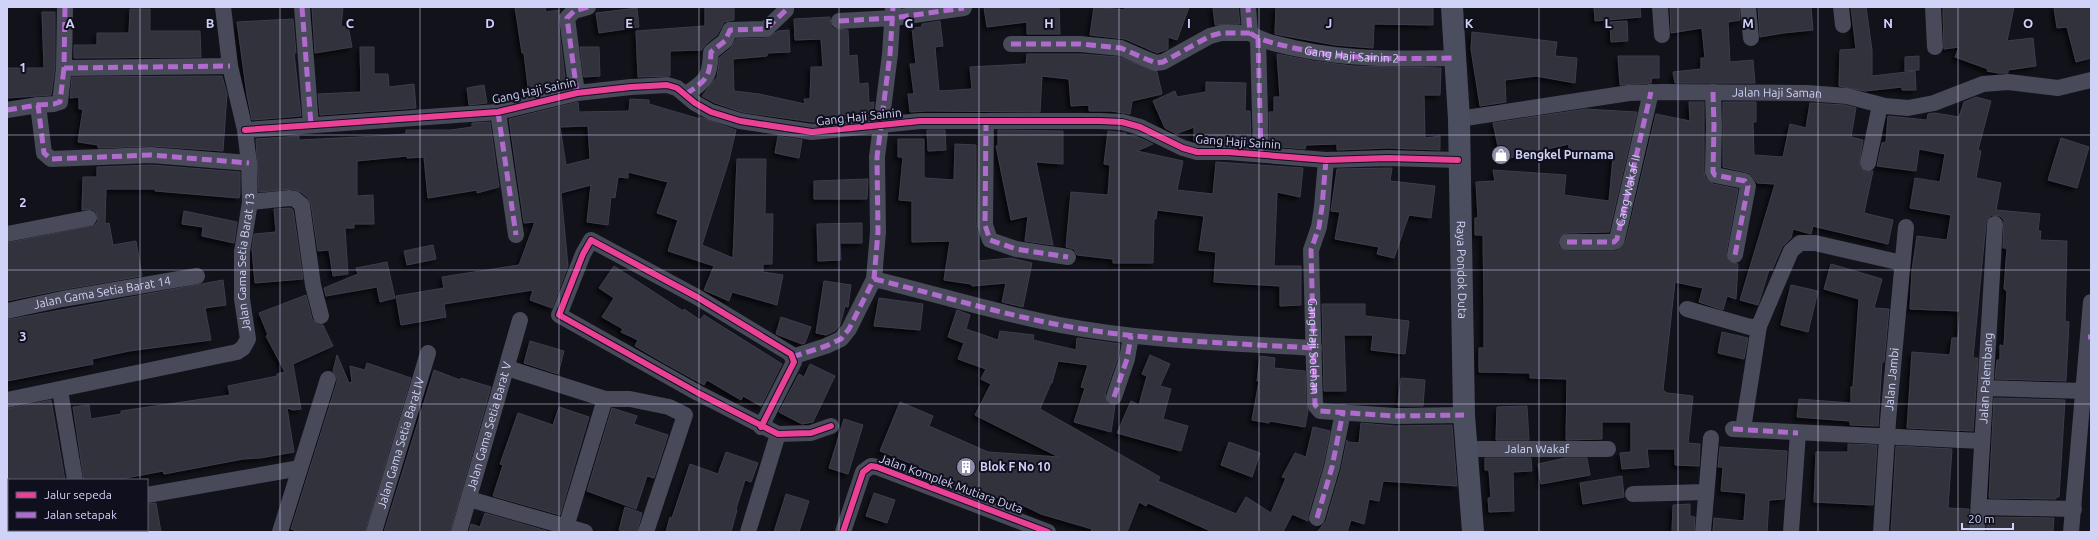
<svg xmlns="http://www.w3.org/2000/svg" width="2098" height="539" font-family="Ubuntu,sans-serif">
	<defs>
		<filter id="shadow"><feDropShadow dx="-3.5" dy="3.5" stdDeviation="2" flood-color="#0009"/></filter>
	</defs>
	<rect width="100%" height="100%" fill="#12121a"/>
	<path fill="#30303c" stroke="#3d3d4d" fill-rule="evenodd" filter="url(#shadow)" d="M312,7H343L341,27L348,26L352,47L315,53Z
		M515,7H545L546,12L559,10L558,19L566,86L529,95L524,53H522Z
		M705,7H734V20L724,22L717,35L705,45L702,50L670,51V76L638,77L636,31L705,26Z
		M984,7H1059L1060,34H1027V22L987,27Z
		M1094,7L1125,10V7H1189L1177,40L1168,37V49L1157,53L1125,39L1090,35Z
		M1213,7H1238L1240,24L1215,25Z
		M1276,7H1433V25L1374,24L1373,48L1335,45L1275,34Z
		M1594,7H1640L1641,17L1595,21Z
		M1670,7H1739L1740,20L1728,22L1730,62L1753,60L1755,83H1675L1673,72L1701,69V58H1705L1702,28L1671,33Z
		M1758,7H1811L1813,30L1783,33L1760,37Z
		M1851,7H1866L1872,50V76L1915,71L1916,90H1902V87L1865,91L1839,86L1840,50L1856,49Z
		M1943,7H2014L2007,41L2033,38L2036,66L2008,70V73H1998L1987,71L1988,69L1955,57L1959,47L1944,49Z
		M2054,7H2091V58L2076,62L2067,27L2057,28Z
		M637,8L639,27L599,33L596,13Z
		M130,9H150V31H200L201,57L74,58V45H97V33H129Z
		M42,12H55V67L51,95L7,98V68H44Z
		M830,17L831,26L834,29L848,30L849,56L857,55L859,84L868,83L869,103L874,102L873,116L812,122L742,112L715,103L702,96L717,77L720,57L731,48L736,39L766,38L778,31L789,30L790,52L767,53V56L733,59L734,91L759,94L805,104L804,99H810L811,67H823L821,39L795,40L794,19Z
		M293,19L296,53H294L301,116L252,120L247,95L237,22Z
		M940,21L943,46L935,47L939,91L972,89L970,67L1026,64L1027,54H1080L1119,57L1157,72L1162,94L1132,101L1130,114L1111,111H1089V105L1071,106L1069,79L1042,76L1040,112L926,111L910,112L908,94H914L910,64H916L912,28L922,27V24Z
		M1627,21L1628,41L1611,42L1610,22Z
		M1472,32L1557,42L1555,56L1577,58L1575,83L1536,76L1505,80L1506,102L1480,106L1471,49Z
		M360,47H374V74H388L389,87L414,84L416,108L320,115L318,94L361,92Z
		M580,47H599L600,76L584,77Z
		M1277,54L1313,61L1353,66L1441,68L1440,95H1424L1425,138L1440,136V150L1388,148L1337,150V144L1306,145L1305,149L1270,146L1269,112H1274V97H1280Z
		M1618,56H1659V78H1652L1651,83L1620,85Z
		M1919,56V70L1905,71V57Z
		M222,76L227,94L223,151L152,146L98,148V145L78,142L83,109H79V97L70,98L72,77Z
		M1206,82L1246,83L1245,111H1250L1251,144L1198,142L1194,141V127L1176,134L1165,128L1153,101L1175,91L1177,97L1206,92Z
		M484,85L487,103L469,105L467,88Z
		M1976,97L1991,101L1978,150L1981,151L1976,178L2001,183L1996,210L2040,214L2038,231H2041L2040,240L2067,241L2065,321L2069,322L2066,381L1995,379L1997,360H2000V345L2004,346L2007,291L2004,289L2007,248H2003L2004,220L2000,216L1991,215L1986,223L1973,358H1978L1973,431L1907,428L1912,352L1950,355L1952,338H1958L1960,311L1910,309L1912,270L1917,236L1947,240L1951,215L1910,208L1915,178L1940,182L1945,154L1919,149L1916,171L1877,166L1882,143L1886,142L1888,116L1927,120L1928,114L1935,113L1959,117L1964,102Z
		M630,99L649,100V104L700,119V117L736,130L729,160L702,245L733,258L737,159H766L765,214H773L772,264H763V272L783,275L777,305L732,292L729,301L704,290L714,266L668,251L678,220L657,213L668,182L628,172V178L618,177L615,198L611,197L608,225L587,222L591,185L561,193L568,266L552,308L530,300L533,290L444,304L446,317L401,325L396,296L444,288L442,277L519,265L535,222L524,223L509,119L578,102L579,112L629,111ZM588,126L590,159L566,165L560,127Z
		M1689,102H1704V172L1705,177L1713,184L1738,189L1726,254L1729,262L1738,264L1736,299L1727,296L1723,310L1699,302L1703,288L1675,282L1663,390L1667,393L1693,396L1688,443L1700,444L1699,466L1675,465V449H1647L1649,467L1622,469L1620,453L1631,452V422H1602V439L1566,440L1567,379L1530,378V373L1479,372V348H1484V306L1483,235H1475V218H1478L1476,182L1495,181L1493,170L1566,175L1564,195L1609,201L1613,157L1569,155V144L1501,160L1493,123L1586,109L1637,112L1609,232L1567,233L1559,237L1558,242L1559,247L1567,251H1617L1626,241L1656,114L1690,121Z
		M1723,102H1756V122H1753L1754,155L1783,157L1790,124L1806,128L1810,103L1845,105L1856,108L1851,137L1863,140L1859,166L1866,172L1873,171L1864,213L1893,220L1888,244L1813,226L1811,234L1793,229L1791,238L1782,247L1772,270H1769L1758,305L1740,300L1775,184L1757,183L1750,173L1723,167Z
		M490,122L499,187L477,193V190L428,198L424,157L407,158V156L357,161V196L373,195L374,224H354V228H345L348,274L333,276L329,250L318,251L311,204L308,198L301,192L292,189L259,192L256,139L299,136V140L378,136L406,134V130H451L472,127V123Z
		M927,130H945L946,150L928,151Z
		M998,130L1063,131V164L1036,162L1053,245L1025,241L1028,216L1011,220L996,146H998Z
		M1108,131L1126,133V135L1138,137L1153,144L1137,151L1183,161L1177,190L1213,194L1216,162L1303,168L1300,197L1277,192L1274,266H1301V305L1280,306V286L1214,282L1216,252L1199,250L1204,216L1157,210L1156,219H1154L1153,263H1113V259L1077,255L1074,249L1066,247L1071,192L1108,195L1110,165L1104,164Z
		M778,136L802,140L799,158L775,153Z
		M2061,138L2089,147L2077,188L2048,180Z
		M898,139H924V177L926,178L954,180L955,144L976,145V225L978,234V261L1011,258L1032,263L1023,307L1002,302L1006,283L972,286L971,284L944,280L950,241L912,242V201L899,200L903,157H898Z
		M151,165L240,172V194L239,198L155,191V189H106L105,224L109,223L113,245L136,241L142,276L60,290L7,301V243L95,225L98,221L96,212L92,209L82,210L83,177H97V167Z
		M1392,168L1390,181L1435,186L1431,218L1409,215L1394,258L1377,254L1379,247L1335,239L1340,212L1331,211L1337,169Z
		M868,179L867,199H814V181Z
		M291,208L293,210L303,279L255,283L252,249L254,234L276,232L274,209Z
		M184,211L237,222L234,243L202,236L203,227L182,224Z
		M862,223V243H840L841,260L818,261L817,224Z
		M433,245L436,259L407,265L404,251Z
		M387,262L395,298L380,302L377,287L326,296L324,288L358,274L356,268Z
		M1831,264L1882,279L1874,308L1889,309L1884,362H1882L1878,426L1850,425V421L1797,417L1799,399L1851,403V387H1853L1859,299L1824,289Z
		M614,266L683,311L684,309L700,320L704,315L782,364L761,406L743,396L741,400L707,380L704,385L664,363L635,346L638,340L621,332L623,329L602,317L614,298L599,288Z
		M223,280L226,305L205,308L211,340L129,351L92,359L93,364L7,381V320Z
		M824,281L851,285L848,307L845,306L840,325L835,331L826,335L816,333Z
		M1791,285L1818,291L1808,332L1781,325Z
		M306,295L312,319L318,325H323L333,346L293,364L301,409L293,410L287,408L294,452L260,458L243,459L164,474L163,471L115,480H84L73,407L89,405L91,419L121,414V411L230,395L228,386L277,376V374L285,372L266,336L268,335L259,313Z
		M879,298L923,304L920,330L874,326Z
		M1322,304H1365V316L1409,321L1405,354L1371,350L1373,335H1344L1346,391H1324Z
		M957,310L970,315L966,329L998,340L1000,331L1034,335L1033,340L1076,350L1077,338L1120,344L1118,357L1105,394L1107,403L1115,406L1111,432L1074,422L1085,388L1081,387L1088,365L1058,361L1052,383H1051L1040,409L1160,477L1158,481L1236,514L1246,497L1271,513L1286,478L1282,477L1295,453L1306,457L1313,427L1330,431L1323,465L1308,515V521L1292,514L1283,532H1213L1148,503L1146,506L1139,502L1127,532H1091L1092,529L1041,514L1014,501L988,495L987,496L950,484L931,474L932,472L880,451L900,402L933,416L929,426L988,452L1059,457L975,415L991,384L981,379L986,369L958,359L964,343L948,337Z
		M781,317L811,327L805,343L802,344L776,334Z
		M1722,332L1748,338L1744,359L1718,353Z
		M530,341L564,351L558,374L524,363Z
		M337,355L349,383L352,382L350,366L365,370L367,363L411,378L365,532H300L291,529L337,382V377L333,371Z
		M1150,355L1170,364L1160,386L1171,389L1163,419L1188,426L1181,451L1117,433L1131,401L1139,405L1147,376L1142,374Z
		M1260,356L1275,358L1274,368L1305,371L1306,405L1308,411L1305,427L1270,421L1269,423L1252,420L1259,381H1257Z
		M810,364L835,376L813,422L802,424L779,412L799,374L804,377Z
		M434,370L460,380L461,378L491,387L450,532H384Z
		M1401,378L1425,380L1423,406H1398Z
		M1994,398L2065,400L2059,497H2056V499L1989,498Z
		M51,400L65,480H7V409Z
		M1527,406L1529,440H1496L1497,407Z
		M559,407L589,417L560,515L493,496L503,465L500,464L518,413L553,425Z
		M612,408L637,416L634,424L668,435L654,478L647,476L636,509L587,491Z
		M844,419L863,425L848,474L829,468Z
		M1361,423L1395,426L1452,425L1457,486L1383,481L1379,501L1369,499L1364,524L1351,520L1347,532H1317L1326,521L1341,470L1347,440V442L1359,443Z
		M1229,442L1260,453L1252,477L1221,465Z
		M1848,444L1877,445L1873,505L1814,502L1816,452H1848Z
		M1896,446L1952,449L1948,508L1969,509L1968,532H1891Z
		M1720,447L1787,451L1784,499L1769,500L1767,532H1713L1714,518L1744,521L1746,493L1721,491L1723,467H1718Z
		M726,452L758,463L751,482L745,480L736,509L737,510L731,532L707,530L706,532H666L670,517L672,518L690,464L718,474Z
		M1485,458H1531L1532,471L1513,472L1514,511L1489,512L1488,498H1491L1489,470H1485Z
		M1587,458L1590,475L1541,484L1538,464L1565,458Z
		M1622,476L1624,497L1583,504L1580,483Z
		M874,493L895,500L887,523L866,516Z
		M786,494L809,501L799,532H774Z
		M156,503L161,532H147V504Z
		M1690,504V516L1695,517L1694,532H1672L1673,505Z
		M625,507L642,513L637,532L619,530Z
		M485,513L488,514L550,532H469L471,524L480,527Z
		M1987,517L2054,518L2053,532H1987Z"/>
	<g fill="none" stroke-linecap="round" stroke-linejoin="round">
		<g stroke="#484959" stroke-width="16">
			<path d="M65,7L64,68L230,66"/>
			<path d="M302,7L311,125"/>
			<path d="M1660,7L1662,35"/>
			<path d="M1748,7L1751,38"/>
			<path d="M1841,7L1843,25"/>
			<path d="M1933,7L1935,47"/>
			<path d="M839,21L893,18L964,8"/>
			<path id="s1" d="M1250,33C1263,42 1278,44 1294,48C1347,60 1401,59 1455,58"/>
			<path d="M1258,38L1261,154"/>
			<path d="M1011,44H1080L1121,48L1146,59L1156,63L1163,62L1210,36L1221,33H1250L1248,7"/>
			<path d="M1713,92L1714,125L1713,172L1715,175L1745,181L1748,186L1735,255"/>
			<path d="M577,93L567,18L574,11L588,7"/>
			<path d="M686,94C707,80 710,77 711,52L725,41L730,30L766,29L786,10V7"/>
			<path d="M38,105L54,104L60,102L64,68"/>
			<path d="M7,110L38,105L44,153L51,159L151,155L249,163"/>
			<path d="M498,112L516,235"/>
			<path id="s2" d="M1459,119L1629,93L1662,92L1807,93L1847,96L1885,106L1908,108L1934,103L1983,84L2008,82L2058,88L2091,80"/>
			<path d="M986,121L985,225L990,240L1016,249L1068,257"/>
			<path d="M245,130L498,112L577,93L631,87L667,85L677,88L695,103L711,112L740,121L812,132L920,121H1100L1122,122L1140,127L1183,148L1197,152H1228L1326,160L1388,158L1458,160"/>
			<path d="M1326,160L1322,207L1319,227L1311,250L1315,405L1320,411L1395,416L1464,415"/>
			<path d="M1868,163L1880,105"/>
			<path d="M250,202L290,198L295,199L302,205L313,285L321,316"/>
			<path d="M7,234L89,218"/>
			<path id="s3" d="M1567,242H1614L1617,239L1651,92"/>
			<path d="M874,279C936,294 997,313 1060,325C1144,341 1229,343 1314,348"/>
			<path d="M1687,309L1750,327L1759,326L1791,251L1800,243H1815L1902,263"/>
			<path id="s4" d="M7,311L62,299L197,276"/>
			<path d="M792,357L826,346L841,339L849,329L874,279L878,232L877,157L890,54L893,7"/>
			<path d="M507,368L605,399H630L669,407L685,415L646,532"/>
			<path d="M1986,388L2084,391"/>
			<path d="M60,390L75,480"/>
			<path d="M1114,397L1127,359L1131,336"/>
			<path id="s5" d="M7,400L237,352L243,348L248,339L242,299V252L250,202L249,163L245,130L230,66L223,7"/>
			<path d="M761,427L794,362L791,354L697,297L591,240L583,254L559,315L698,393L778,434L811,433L831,426"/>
			<path d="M1733,429L1982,441"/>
			<path d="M1743,429L1759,326"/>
			<path id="s6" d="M1467,449H1608"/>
			<path d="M1633,494L1706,492"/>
			<path d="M147,495L300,468"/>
			<path d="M469,499L585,532"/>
			<path d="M1979,507L2074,509"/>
			<path d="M1317,518L1332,467L1343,412"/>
			<path d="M566,527L605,399"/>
			<path d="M84,530L85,532"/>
			<path d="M280,532L328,379"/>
			<path id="s7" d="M374,532L428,353"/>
			<path id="s8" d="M459,532L520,320"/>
			<path d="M748,532L778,434"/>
			<path d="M843,532L863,472L871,466L877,467L1048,532"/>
			<path d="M1703,532L1711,438"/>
			<path d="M1791,532L1798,433"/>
			<path id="s9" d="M1881,532L1888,421L1906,227"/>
			<path id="s10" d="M1977,532L1995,224"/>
			<path d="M2071,532L2091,302"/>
		</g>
		<path stroke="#4b4e5f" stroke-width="22" id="s11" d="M1452,7L1459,119L1464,415L1473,532"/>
		<g stroke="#b06ccc" stroke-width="5" stroke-dasharray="10 5" stroke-linecap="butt">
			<path d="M65,7L64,68L230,66"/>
			<path d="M302,7L311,125"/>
			<path d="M839,21L893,18L964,8"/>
			<path d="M1250,33C1263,42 1278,44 1294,48C1347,60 1401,59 1455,58"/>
			<path d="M1258,38L1261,154"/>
			<path d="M1011,44H1080L1121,48L1146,59L1156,63L1163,62L1210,36L1221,33H1250L1248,7"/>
			<path d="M1713,92L1714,125L1713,172L1715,175L1745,181L1748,186L1735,255"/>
			<path d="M577,93L567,18L574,11L588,7"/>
			<path d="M686,94C707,80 710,77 711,52L725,41L730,30L766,29L786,10V7"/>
			<path d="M38,105L54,104L60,102L64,68"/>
			<path d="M7,110L38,105L44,153L51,159L151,155L249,163"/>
			<path d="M498,112L516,235"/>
			<path d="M986,121L985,225L990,240L1016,249L1068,257"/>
			<path id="s12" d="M1326,160L1322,207L1319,227L1311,250L1315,405L1320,411L1395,416L1464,415"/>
			<path d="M1567,242H1614L1617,239L1651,92"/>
			<path d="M874,279C936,294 997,313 1060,325C1144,341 1229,343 1314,348"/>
			<path d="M2088,337H2091"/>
			<path d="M792,357L826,346L841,339L849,329L874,279L878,232L877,157L890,54L893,7"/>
			<path d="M1114,397L1127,359L1131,336"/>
			<path d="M1733,429L1798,433"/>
			<path d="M1317,518L1332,467L1343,412"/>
		</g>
		<g stroke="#0f0f1d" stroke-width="8">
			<path id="cycleway" d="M245,130L498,112L577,93L631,87L667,85L677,88L695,103L711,112L740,121L812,132L920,121H1100L1122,122L1140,127L1183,148L1197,152H1228L1326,160L1388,158L1458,160
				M761,427L794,362L791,354L697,297L591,240L583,254L559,315L698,393L778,434L811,433L831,426
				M843,532L863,472L871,466L877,467L1048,532"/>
		</g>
		<use href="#cycleway" stroke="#ea4096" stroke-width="6"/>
	</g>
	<path fill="none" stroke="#d1d2f8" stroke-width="1" stroke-opacity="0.55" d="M140,7V480M280,7V532M420,7V532M559,7V532M699,7V532M839,7V532M979,7V532M1119,7V532M1259,7V532M1399,7V532M1539,7V532M1678,7V532M1818,7V532M1958,7V532M7,135H2091M7,270H2091M7,404H2091M140,530V532"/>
	<defs>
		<g id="shop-disc" transform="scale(1)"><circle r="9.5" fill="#8e8faa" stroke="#0f0f1d"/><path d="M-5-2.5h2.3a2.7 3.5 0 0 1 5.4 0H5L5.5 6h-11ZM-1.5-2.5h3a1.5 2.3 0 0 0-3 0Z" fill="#fff"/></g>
		<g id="building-disc" transform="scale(1)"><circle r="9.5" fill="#8e8faa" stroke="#0f0f1d"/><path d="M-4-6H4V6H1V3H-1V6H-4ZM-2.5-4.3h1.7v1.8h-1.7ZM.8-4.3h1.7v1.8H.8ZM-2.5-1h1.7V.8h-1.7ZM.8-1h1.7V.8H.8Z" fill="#fff"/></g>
	</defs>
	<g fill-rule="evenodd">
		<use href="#shop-disc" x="1501" y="155"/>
		<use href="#building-disc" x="966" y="467"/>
	</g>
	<g text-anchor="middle" stroke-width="4" stroke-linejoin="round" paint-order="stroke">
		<g font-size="12" fill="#d1d2f8" stroke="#0f0f1d">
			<text dy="4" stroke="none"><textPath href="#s1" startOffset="105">Gang Haji Sainin 2</textPath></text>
			<text transform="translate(534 91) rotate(-12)" y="4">Gang Haji Sainin</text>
			<text dy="4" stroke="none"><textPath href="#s2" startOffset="320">Jalan Haji Saman</textPath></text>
			<text transform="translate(859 117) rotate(-6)" y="4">Gang Haji Sainin</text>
			<text transform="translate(1238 142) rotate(4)" y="4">Gang Haji Sainin</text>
			<text dy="4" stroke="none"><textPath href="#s3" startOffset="101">Gang Wakaf II</textPath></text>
			<text dy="4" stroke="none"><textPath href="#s5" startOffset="330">Jalan Gama Setia Barat 13</textPath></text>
			<text dy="4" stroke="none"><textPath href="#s11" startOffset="263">Raya Pondok Duta</textPath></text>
			<text dy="4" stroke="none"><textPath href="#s4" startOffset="97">Jalan Gama Setia Barat 14</textPath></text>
			<text dy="4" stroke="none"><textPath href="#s12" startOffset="188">Gang Haji Solehan</textPath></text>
			<text dy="4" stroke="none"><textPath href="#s10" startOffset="154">Jalan Palembang</textPath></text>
			<text dy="4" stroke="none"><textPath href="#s9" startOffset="153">Jalan Jambi</textPath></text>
			<text dy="4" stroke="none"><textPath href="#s8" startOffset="110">Jalan Gama Setia Barat V</textPath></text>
			<text dy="4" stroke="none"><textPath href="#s7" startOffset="93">Jalan Gama Setia Barat IV</textPath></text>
			<text dy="4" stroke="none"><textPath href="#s6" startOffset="70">Jalan Wakaf</textPath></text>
			<text transform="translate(951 484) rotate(20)" y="4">Jalan Komplek Mutiara Duta</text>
		</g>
		<g font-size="12" font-weight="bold" fill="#d1d2f8" stroke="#0f0f1d" text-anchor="start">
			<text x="1515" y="159">Bengkel Purnama</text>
			<text x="980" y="471">Blok F No 10</text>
		</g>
	</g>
	<g font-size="13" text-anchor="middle" font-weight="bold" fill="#d1d2f8" stroke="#0f0f1d" stroke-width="4" stroke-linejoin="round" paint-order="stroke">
		<text x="70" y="28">A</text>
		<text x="210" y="28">B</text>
		<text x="350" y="28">C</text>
		<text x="490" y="28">D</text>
		<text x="629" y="28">E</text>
		<text x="769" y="28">F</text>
		<text x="909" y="28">G</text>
		<text x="1049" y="28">H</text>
		<text x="1189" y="28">I</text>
		<text x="1329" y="28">J</text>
		<text x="1469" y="28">K</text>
		<text x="1608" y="28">L</text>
		<text x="1748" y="28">M</text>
		<text x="1888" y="28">N</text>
		<text x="2028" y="28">O</text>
		<text x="23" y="72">1</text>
		<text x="23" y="207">2</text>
		<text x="23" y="341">3</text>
	</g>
	<rect width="2098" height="539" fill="none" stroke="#d1d2f8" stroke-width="16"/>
	<rect x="8" y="479" width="140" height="52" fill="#0f0f1d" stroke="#5d5d75"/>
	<rect x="16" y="492" width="20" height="6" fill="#ea4096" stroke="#5d5d75"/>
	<text x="44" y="499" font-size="12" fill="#d1d2f8">Jalur sepeda</text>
	<rect x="16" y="512" width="20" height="6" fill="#b06ccc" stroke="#5d5d75"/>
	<text x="44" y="519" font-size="12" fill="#d1d2f8">Jalan setapak</text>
	<path d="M1962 523v6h51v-6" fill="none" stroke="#d1d2f8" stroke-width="2"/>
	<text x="1968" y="523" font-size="12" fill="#d1d2f8" stroke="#0f0f1d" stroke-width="3" paint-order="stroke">20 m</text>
</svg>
